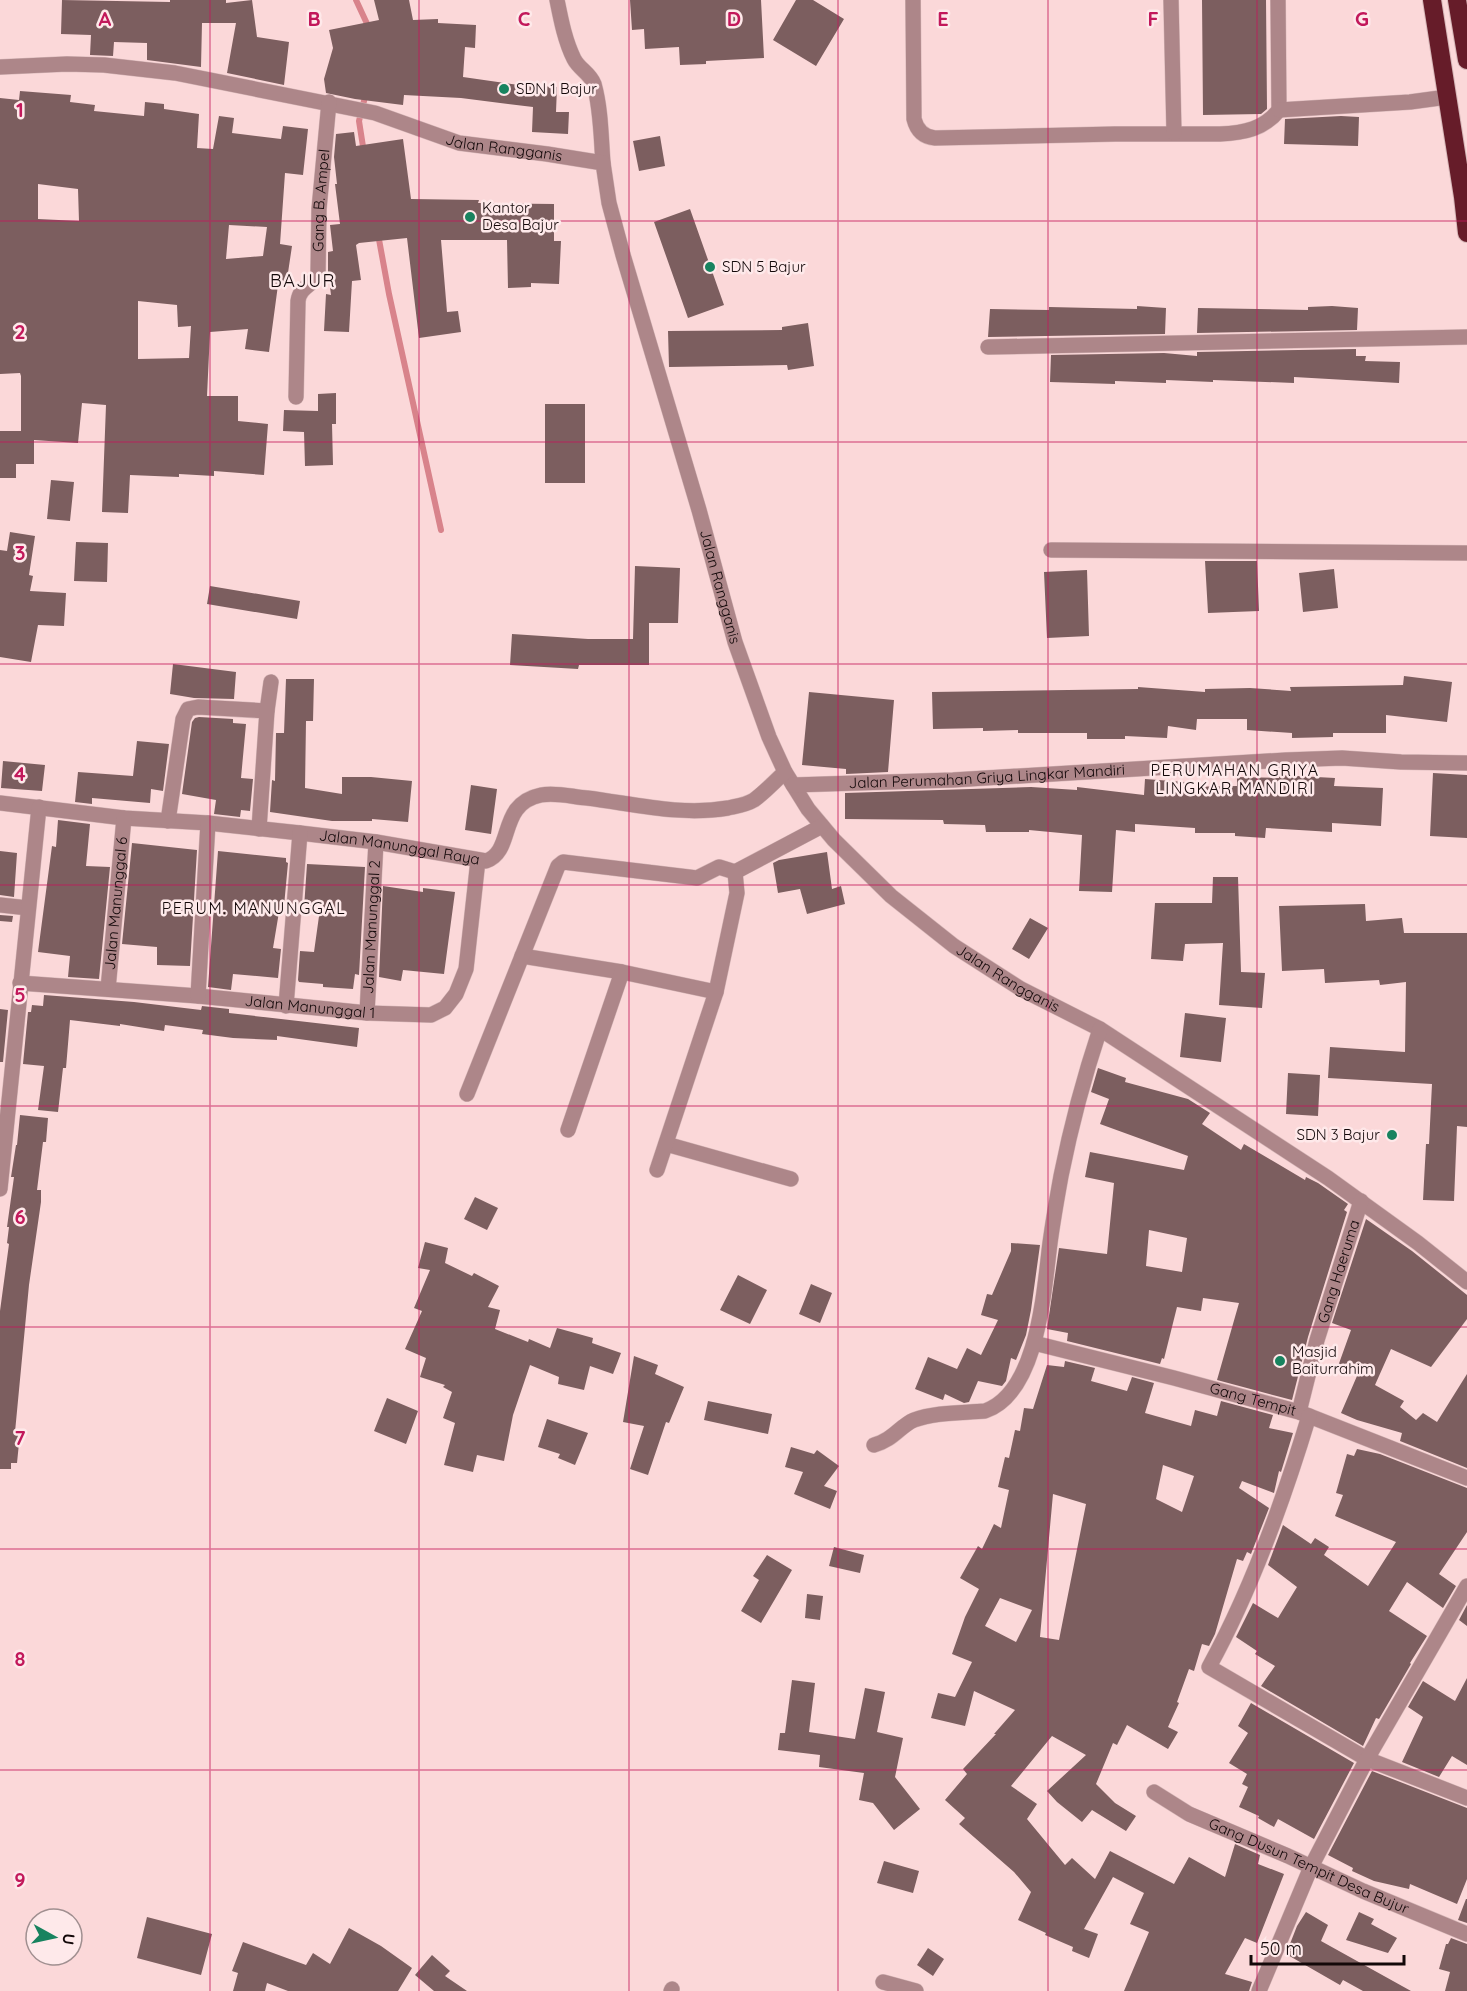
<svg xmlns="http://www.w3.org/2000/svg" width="1467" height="1991" font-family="Quicksand,sans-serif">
	<rect width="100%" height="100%" fill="#fbd8d9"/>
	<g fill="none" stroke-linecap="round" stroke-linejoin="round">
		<path stroke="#d8838b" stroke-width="6" d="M356,0L369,28
			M364,153L359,121L366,93
			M378,234L389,294L441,530"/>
	</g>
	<path fill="#7c5e5f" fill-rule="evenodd" d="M62,0L170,2V0H226V3L252,0L257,37L289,42L284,85L227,73L236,23H202L201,67L147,60V43L114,42L113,56L90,55L91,35L61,34Z
		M374,0H409L413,20L438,19V23L476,25L475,48L465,47L463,77L519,85L557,87L556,112H569L568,134L532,132L533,107L461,98L404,95L403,105L355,99L326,93L324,79L333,48L329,30L379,20Z
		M630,0H761L764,58L706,61V64L680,65L679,47L645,49L644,29L632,30Z
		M796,0H813L844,19L816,66L773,40Z
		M1202,0H1266L1267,109L1261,114L1203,115Z
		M20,91L71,95L70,102L95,105L94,111L144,116L145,102L164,104V109L199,114L197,148L213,149L219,116L234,118L232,133L281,139L283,126L308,129L303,175L285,173L280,244L292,246L286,286L278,285L269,352L245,349L248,329L210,332L207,396H238V421L268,424L264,475L214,471V476L179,474V477L130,475L128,513L102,512L106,405L82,403L78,443L34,440V464H16V478H0V431H21V376L20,373L0,374V98L19,100ZM38,184L78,189L79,221L38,219ZM229,225L267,227L263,256L226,259ZM138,301L177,305L178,327L191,326L189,358L138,359Z
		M1341,116L1359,117L1358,146L1284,144L1285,119Z
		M354,132L356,146L403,139L411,199L479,200L478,203L554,204V241H561L559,284L531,283V287L508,288L507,240H441L447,312L458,311L461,332L419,338L407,238L359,243L356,245L361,280L352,281L349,332L324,331L326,294L331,295L328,271V252L333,251L330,225L340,224L335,184H337L334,157L336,134Z
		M660,136L665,166L639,171L633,141Z
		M690,209L724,305L688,318L654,222Z
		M1137,306L1166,308L1165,334L988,337L990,309L1049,310V307L1137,309Z
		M1332,306L1358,308L1357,330L1197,333L1198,308L1308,310V307Z
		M808,323L814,366L788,370L787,365L669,367L668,331L782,330V327Z
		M1356,349V356H1366L1365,361L1400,362L1399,383L1294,377V383L1213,380V382L1166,380V383L1115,381V384L1050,382L1051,355L1164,353L1197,356V352Z
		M336,393V424H332L333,465L305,466L304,432L283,431L284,410L318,411V394Z
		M545,404H585V483H545Z
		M51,480L74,482L70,521L47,519Z
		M10,532L35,536L29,575L33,576L30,591L66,593L64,626L38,625L31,662L0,657V550L7,551Z
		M76,542L108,543L107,582L74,581Z
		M1205,561H1257L1259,611L1208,613Z
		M635,566L680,568L678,623H649V665H579L578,669L510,665L512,634L588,639H633Z
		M1334,569L1338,608L1303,612L1299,573Z
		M1087,570L1089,636L1047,638L1044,572Z
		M210,586L300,601L297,619L207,604Z
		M173,664L236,672L234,699L194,698L170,694Z
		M1404,676L1452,682L1447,722L1386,715V733H1333V737L1292,738V733L1247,730V719H1197L1196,730L1168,726L1167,738L1125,736V739H1087V733H1018V730L983,731V728L933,729L932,692L1138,689V687L1205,692V689L1250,688L1291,691L1290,687L1403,685Z
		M286,679H314L313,721H306L305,788L342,794V777H371L412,781L408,822L372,819V821H332L270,812L272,780L275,781L276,733H284Z
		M809,692L894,700L888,772L846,774V769L802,765Z
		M199,717L233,719V723L246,724L241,778L253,779L250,811L241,810L240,817L214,814L216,800L182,794L192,722L195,718Z
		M137,741L169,744L163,791L151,789L150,803L92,798V804L75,802L78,772L133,776Z
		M3,761L45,765L42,791L1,788Z
		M1433,773L1467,775V838L1430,836Z
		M1279,775L1335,778L1334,786L1383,788L1381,826L1332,823V832L1266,828L1265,838L1235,836V833H1195V828L1135,824V832L1116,830L1112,892L1079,891L1082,835L1029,830V832H986L985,825L944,824L943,820L845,819V793L1031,787L1077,790V787L1144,795L1145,779L1185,782L1184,787L1237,786V777L1279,778Z
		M471,785L497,789L491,834L465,830Z
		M58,820L90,824L86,866L110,867L99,979L68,977L70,956L38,952L52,846L56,847Z
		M132,843L197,850L190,966L157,965V947L122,944Z
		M0,851L17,853L14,897L0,895Z
		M218,851L286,858V862L288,863L284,906H280L273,948L281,949L278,978L233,974L231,990L208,987Z
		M827,852L832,889L841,886L845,904L807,914L800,889L778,893L773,863L779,860Z
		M307,864L365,867L359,975L355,974L353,989L323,987V984L299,982L298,980L300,951L314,952L320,909L304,908Z
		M1213,877H1238L1241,972L1265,973L1262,1008L1219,1005L1223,943L1185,944L1183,961L1151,959L1155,903H1212Z
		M383,886L423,892V888L455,892L444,974L403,970L401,981L379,977Z
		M1365,904L1366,921L1402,918L1404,933H1467V1127L1457,1126L1454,1201L1423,1200L1426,1144H1429L1432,1084L1328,1078L1330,1047L1405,1052L1406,982L1380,985L1379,980L1325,983L1324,969L1282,971L1279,906Z
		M0,915L13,916L12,922L0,921Z
		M1030,918L1048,928L1029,959L1012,949Z
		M44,995L134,1002L201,1010L202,1006L229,1009V1013L359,1028L357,1047L277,1036V1040L233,1038L202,1034L203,1030L165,1025L164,1031L120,1024V1026L70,1020L66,1068H63L58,1112L38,1110L44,1066L23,1064L28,1012H31L32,1005L43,1006Z
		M0,1009L8,1010L3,1062H0Z
		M1185,1013L1226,1018L1221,1062L1180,1057Z
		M1098,1068L1126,1078L1125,1082L1188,1099L1210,1113L1202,1124L1241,1150L1244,1144L1305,1180L1306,1177L1318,1183L1348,1204L1344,1210L1347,1212L1308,1337L1292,1400L1217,1380L1239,1303L1203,1298L1201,1311L1177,1307L1164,1359L1162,1358L1160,1364L1067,1341L1068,1333L1047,1329L1059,1248L1107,1254L1114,1183L1085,1177L1090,1152L1184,1170L1188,1156L1100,1124L1109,1099L1091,1092ZM1149,1230L1187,1238L1182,1272L1146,1266Z
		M1288,1073L1320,1075L1318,1116L1286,1114Z
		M20,1115L48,1118L46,1142H43L37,1190H41V1202L29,1285L15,1432L20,1433L17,1463H11V1469H0V1311L9,1244L7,1243L9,1227H7L14,1177H11L16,1145H17Z
		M475,1197L498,1208L487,1230L464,1219Z
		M1366,1219L1412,1251L1467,1295V1319L1431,1367L1391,1349L1375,1385L1404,1401L1400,1407L1416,1420L1423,1413L1437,1422L1467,1374V1468L1400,1441L1402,1433L1357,1420L1341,1413L1357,1376L1337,1369L1351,1330L1332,1323Z
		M425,1242L448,1248L445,1263L472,1276L474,1273L499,1286L488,1307L500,1310L495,1329L528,1342L529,1339L550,1348L557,1328L593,1338L592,1343L621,1353L613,1374L590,1366L584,1390L558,1384L559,1377L530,1365L513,1415L504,1461L477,1455L473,1472L444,1465L455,1423L443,1418L452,1392L443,1387L445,1385L420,1377L426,1358L405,1349L422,1311L414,1308L430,1270L418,1268Z
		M1011,1243L1040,1245L1031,1310L1026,1335L1016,1360L1011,1358L1006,1381L1002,1386L978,1381L969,1402L964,1403L945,1394L943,1400L915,1389L928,1357L957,1369L967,1348L981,1355L998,1320L981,1315L987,1294L992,1295L1011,1251Z
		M738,1275L767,1290L750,1324L720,1310Z
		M811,1284L832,1293L820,1323L799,1314Z
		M634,1356L658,1365L655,1374L684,1387L669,1423L666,1422L648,1475L630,1469L644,1426L623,1422Z
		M1065,1361L1095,1368L1091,1381L1127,1391L1132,1377L1154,1383L1145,1413L1191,1426L1195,1410L1217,1416L1221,1401L1273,1415L1269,1428L1293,1433L1281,1472L1279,1471L1274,1493L1242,1481L1239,1488L1269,1508L1251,1554L1247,1552L1243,1561L1237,1559L1215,1634L1209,1646L1202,1644L1194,1671L1189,1669L1177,1702L1179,1703L1168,1727L1178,1732L1168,1749L1127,1725L1117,1745L1113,1743L1096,1784L1115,1803L1136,1816L1126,1831L1092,1810L1082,1822L1057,1802L1047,1791L1086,1755L1052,1736L1011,1786L1037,1804L1027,1819L1065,1865L1072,1858L1095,1879L1110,1851L1174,1884L1189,1857L1225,1877L1235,1844L1260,1855L1258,1864L1284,1874L1257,1943L1245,1938L1225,1974L1252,1982L1249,1991H1124L1149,1932L1130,1924L1144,1893L1113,1877L1084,1929L1098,1934L1089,1958L1072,1951L1073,1947L1045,1935L1046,1933L1018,1920L1031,1892L1014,1872L959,1824L965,1818L945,1800L967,1774L963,1769L996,1734H994L1015,1710L974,1691L965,1726L931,1718L938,1693L955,1697L972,1662L952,1654L965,1617L979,1589L960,1578L978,1546L982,1549L994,1524L1001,1528L1009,1490L998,1487L1005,1457L1009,1458L1015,1430L1020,1431L1024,1408L1033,1409L1047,1365L1064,1367ZM1163,1465L1194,1476L1182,1512L1156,1499ZM1053,1494L1086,1504L1059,1640L1040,1637ZM1000,1598L1032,1610L1016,1642L985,1626Z
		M387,1398L418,1411L406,1444L374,1431Z
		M708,1401L772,1414L768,1434L704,1420Z
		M547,1419L588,1433L575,1465L558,1458L560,1454L538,1447Z
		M791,1447L814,1454L817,1450L839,1466L824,1486L837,1491L830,1509L794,1494L803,1472L785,1467Z
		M1357,1449L1380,1454L1467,1488V1532L1439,1574L1456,1586L1443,1608L1407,1582L1389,1611L1427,1636L1410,1663L1411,1664L1379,1719L1376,1718L1363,1746L1261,1686L1275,1666L1255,1654L1257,1651L1236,1637L1253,1603L1278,1618L1297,1587L1268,1565L1283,1525L1311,1544L1315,1538L1329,1547L1324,1555L1368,1586L1396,1542L1335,1516L1343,1495L1336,1493L1347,1454L1354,1456Z
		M834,1547L864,1555L860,1573L829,1566Z
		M767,1555L792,1570L761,1623L741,1611L759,1580L753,1576Z
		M807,1594L823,1596L820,1620L805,1618Z
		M1467,1605V1626L1459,1620Z
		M1467,1678V1765L1452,1756L1439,1777L1402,1762L1423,1717L1408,1707L1423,1681L1455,1701Z
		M792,1680L815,1683L809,1732L855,1739L865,1688L885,1692L877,1732L903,1738L895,1777L920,1809L894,1830L873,1803L859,1800L864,1773L819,1767L820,1755L778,1750L780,1733H785Z
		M1251,1703L1354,1763L1314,1839L1278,1819L1274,1827L1258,1818L1259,1816L1239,1807L1248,1787L1242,1784L1247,1774L1229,1763L1248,1733L1238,1726Z
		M1372,1771L1467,1808V1879L1457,1904L1410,1884L1409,1889L1374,1881L1352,1871L1353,1868L1328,1855Z
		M884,1861L919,1871L913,1893L877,1883Z
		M1466,1899H1467V1923L1458,1920Z
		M1306,1912L1328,1925L1321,1941L1411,1991H1363L1343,1980L1340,1985L1286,1954L1297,1926Z
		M1359,1912L1374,1919L1371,1924L1397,1938L1388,1953L1346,1940Z
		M147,1917L212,1934L201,1975L137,1958Z
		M349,1928L381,1946L412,1968L398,1991H288L267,1983L265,1991H233L238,1973L232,1971L243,1942L306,1965L313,1953L330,1964Z
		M1451,1938L1467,1944V1991H1445L1450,1972L1439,1969L1446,1944H1448Z
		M928,1948L944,1959L933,1976L917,1965Z
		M432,1955L450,1971L445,1976L467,1991H434L415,1975Z"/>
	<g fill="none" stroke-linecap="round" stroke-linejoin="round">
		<g stroke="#d6b7b8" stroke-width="16">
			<g id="minor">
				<path d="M557,0C561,20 565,41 574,59C579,69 590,73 594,84C601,109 601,137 603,163"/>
				<path d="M913,0L914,119C917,131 924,137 935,138L1115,134H1220C1244,133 1264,129 1279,110L1278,0"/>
				<path d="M1171,0L1174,133"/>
				<path id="s1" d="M0,67L67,64L104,65L175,73L375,113L459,143L547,154L603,163L609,203L623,255L699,510L735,642L769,737L785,772L808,809L834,840L891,896L954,946L1021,989L1100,1029L1328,1178L1418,1243L1467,1282"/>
				<path d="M1279,110L1410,102L1447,97"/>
				<path d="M988,347L1467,337"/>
				<path id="s2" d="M296,397L298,301C300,286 313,286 318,274L319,209L329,102"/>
				<path d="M1051,550L1467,553"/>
				<path id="s3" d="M793,785L953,780L1286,760L1342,758L1401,762L1467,763"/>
				<path id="s4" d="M0,803L124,818L208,823L300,833L376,842L486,861C515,851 497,804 541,795C556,792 573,797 587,798C635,804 680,816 728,808C737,806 746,805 754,800C765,792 775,781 785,772"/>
				<path d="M168,821L183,719L188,709L198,707L267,711"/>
				<path d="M259,829L267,711L271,682"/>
				<path d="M0,905L28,908"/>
				<path d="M522,956L622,972L716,992"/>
				<path id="s5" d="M20,983L198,996L367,1013L431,1015L445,1008L456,994L466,969L478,860"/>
				<path id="s6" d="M108,989L124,818"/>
				<path d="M198,996L208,823"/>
				<path d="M286,1006L300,833"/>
				<path id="s7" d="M367,1013L376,842"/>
				<path d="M467,1094L558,866L563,862L697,878L719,867L735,872L822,826"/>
				<path d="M568,1130L622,972"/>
				<path d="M666,1144L791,1179"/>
				<path d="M657,1170L716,992L737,893L735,872"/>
				<path d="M0,1189L39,807"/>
				<path id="s8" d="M1034,1343L1174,1378L1299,1412L1467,1478"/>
				<path id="s9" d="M1299,1412L1317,1340L1361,1201"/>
				<path d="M1309,1416C1283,1502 1252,1589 1209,1667L1367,1759L1467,1798"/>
				<path d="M874,1445C893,1440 900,1426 914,1420C935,1412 963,1413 985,1411C1038,1393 1044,1290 1050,1243C1053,1221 1057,1198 1061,1176C1071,1126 1084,1077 1100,1029"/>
				<path id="s10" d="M1154,1792L1189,1814L1288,1856L1363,1891L1467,1934"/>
				<path d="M883,1982L916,1991"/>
				<path d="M671,1991L672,1989"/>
				<path d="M1259,1991L1311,1867L1367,1759L1467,1586"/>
			</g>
		</g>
		<g stroke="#d6b7b8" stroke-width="20">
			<path id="highway" d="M1432,0L1463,197L1467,233
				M1457,0L1467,60"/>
		</g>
		<use href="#minor" stroke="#ad8689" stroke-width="15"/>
		<use href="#highway" stroke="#661c29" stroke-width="18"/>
	</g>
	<path fill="none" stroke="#c2185b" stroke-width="1.5" stroke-opacity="0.55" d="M210,0V1991M419,0V1991M629,0V1991M838,0V1991M1048,0V1991M1257,0V1991M0,221H1467M0,442H1467M0,664H1467M0,885H1467M0,1106H1467M0,1327H1467M0,1549H1467M0,1770H1467"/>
	<g fill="#18835f" stroke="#fee9ea" stroke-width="2">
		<circle cx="504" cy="89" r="6"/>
		<circle cx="470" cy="217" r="6"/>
		<circle cx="710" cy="267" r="6"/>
		<circle cx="1392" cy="1135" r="6"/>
		<circle cx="1280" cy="1361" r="6"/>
	</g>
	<g text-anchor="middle" stroke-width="5" stroke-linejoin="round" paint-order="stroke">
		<g font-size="15" fill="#130809" stroke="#fee9ea" text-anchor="start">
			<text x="516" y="94">SDN 1 Bajur</text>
			<text x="482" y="213">Kantor<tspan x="482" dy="17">Desa Bajur</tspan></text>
			<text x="722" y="272">SDN 5 Bajur</text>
			<text x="1380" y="1140" text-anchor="end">SDN 3 Bajur</text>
			<text x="1292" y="1357">Masjid<tspan x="1292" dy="17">Baiturrahim</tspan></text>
		</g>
		<g font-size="15" fill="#130809" stroke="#fee9ea">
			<text dy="5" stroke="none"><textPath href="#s1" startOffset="514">Jalan Rangganis</textPath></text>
			<text dy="5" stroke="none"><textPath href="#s2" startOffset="204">Gang B. Ampel</textPath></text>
			<text dy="5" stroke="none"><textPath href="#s1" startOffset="1054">Jalan Rangganis</textPath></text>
			<text dy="5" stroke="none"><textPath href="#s3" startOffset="194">Jalan Perumahan Griya Lingkar Mandiri</textPath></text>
			<text dy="5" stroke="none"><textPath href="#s4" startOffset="402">Jalan Manunggal Raya</textPath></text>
			<text dy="5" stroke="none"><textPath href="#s6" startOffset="86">Jalan Manunggal 6</textPath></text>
			<text dy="5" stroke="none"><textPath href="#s7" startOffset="86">Jalan Manunggal 2</textPath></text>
			<text dy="5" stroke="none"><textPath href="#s1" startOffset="1558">Jalan Rangganis</textPath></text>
			<text dy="5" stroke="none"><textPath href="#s5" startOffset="291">Jalan Manunggal 1</textPath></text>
			<text dy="5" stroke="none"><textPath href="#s9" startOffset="146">Gang Haeruma</textPath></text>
			<text dy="5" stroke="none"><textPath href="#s8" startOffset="226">Gang Tempit</textPath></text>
			<text dy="5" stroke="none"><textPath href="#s10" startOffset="172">Gang Dusun Tempit Desa Bujur</textPath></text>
		</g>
		<g font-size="16" letter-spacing="1.5" fill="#130809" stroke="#fee9ea">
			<text x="1235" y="776">PERUMAHAN GRIYA<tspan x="1235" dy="18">LINGKAR MANDIRI</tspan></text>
			<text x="254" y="914">PERUM. MANUNGGAL</text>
		</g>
		<g font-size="18" letter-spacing="1.5" fill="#130809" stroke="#fee9ea">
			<text x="303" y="287">BAJUR</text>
		</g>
	</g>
	<g font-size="20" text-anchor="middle" font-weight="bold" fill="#c2185b" stroke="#fee9ea" stroke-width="5" stroke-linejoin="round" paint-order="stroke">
		<text x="105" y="26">A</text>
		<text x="314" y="26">B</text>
		<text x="524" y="26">C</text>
		<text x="734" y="26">D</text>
		<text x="943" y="26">E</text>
		<text x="1153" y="26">F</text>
		<text x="1362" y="26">G</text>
		<text x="20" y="117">1</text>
		<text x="20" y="339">2</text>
		<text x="20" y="560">3</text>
		<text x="20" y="781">4</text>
		<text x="20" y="1002">5</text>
		<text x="20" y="1224">6</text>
		<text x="20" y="1445">7</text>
		<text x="20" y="1666">8</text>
		<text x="20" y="1887">9</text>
	</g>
	<g transform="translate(54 1937) rotate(98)"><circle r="28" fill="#fee9ea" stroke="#a08f90" stroke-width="1.5"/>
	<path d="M0-4.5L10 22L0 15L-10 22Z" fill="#18835f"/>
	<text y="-9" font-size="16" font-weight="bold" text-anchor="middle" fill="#130809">U</text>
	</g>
	<path d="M1251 1955v9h153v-9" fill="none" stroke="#130809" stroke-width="3"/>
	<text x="1260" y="1955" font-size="18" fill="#130809" stroke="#fee9ea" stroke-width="4.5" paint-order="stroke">50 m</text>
</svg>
